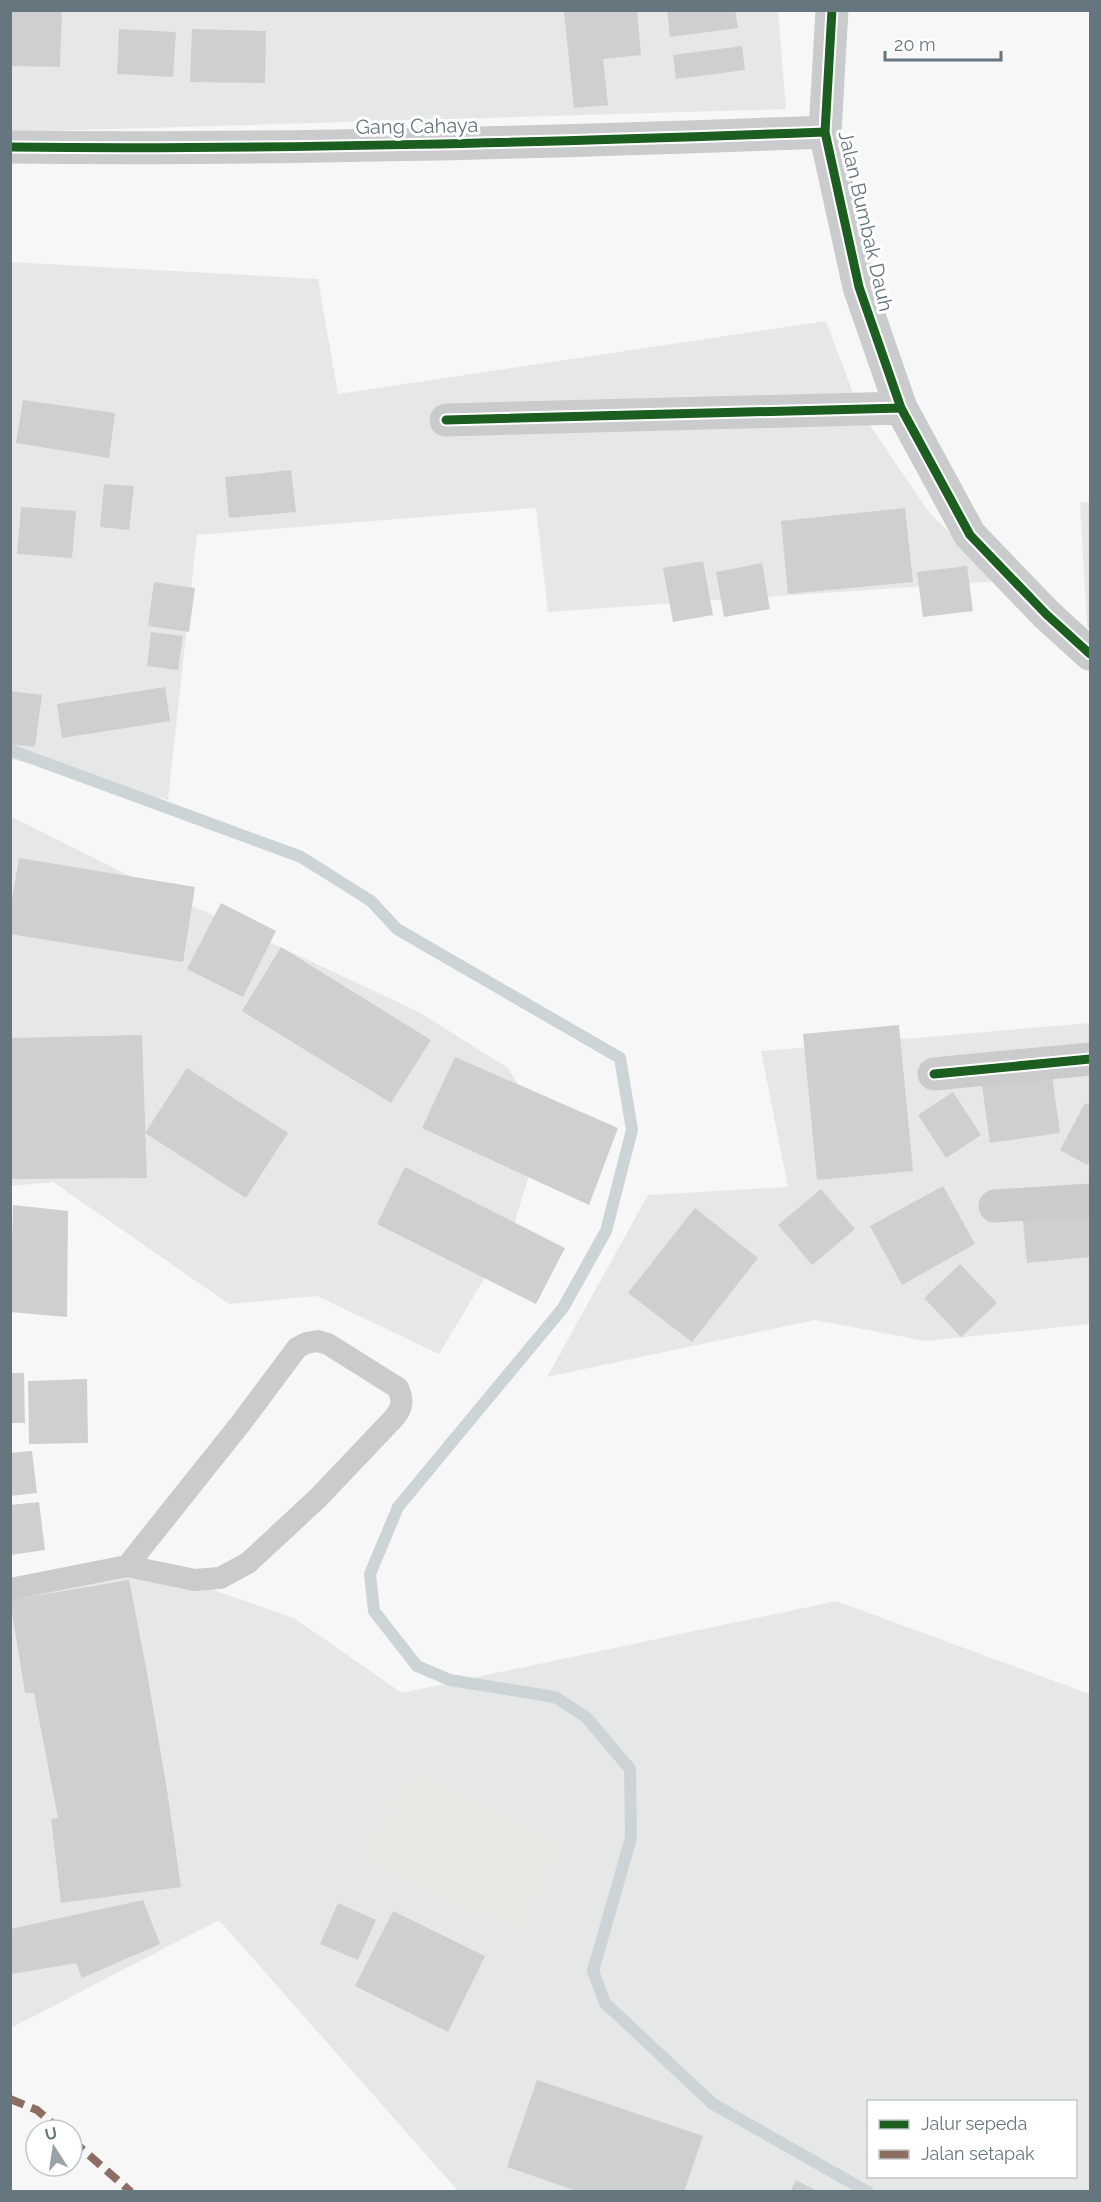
<svg xmlns="http://www.w3.org/2000/svg" width="1101" height="2202" font-family="Raleway,sans-serif">
	<rect width="100%" height="100%" fill="#f7f7f7"/>
	<path fill="#e6e8e7" fill-rule="evenodd" d="M10,11H778L786,109L11,132Z
		M10,262L318,279L338,394L826,321L859,409L928,511L998,581L548,612L536,508L197,535L168,800L11,759Z
		M1080,502H1090V628H1087Z
		M10,816L148,885L419,1012L508,1068L544,1127L511,1234L439,1354L317,1296L229,1304L53,1182L11,1186Z
		M1090,1023V1324L926,1341L815,1320L547,1377L648,1195L788,1187L761,1051Z
		M130,1561L294,1618L402,1693L836,1601L1090,1694V2191H458L219,1920L11,2028V1582ZM868,2102H1076V2176H868Z"/>
	<path fill="#e6e9e4" d="M408,1767L564,1843L520,1932L364,1857Z"/>
	<g fill="none" stroke-linecap="round" stroke-linejoin="round">
		<path stroke="#ccd4d7" stroke-width="12" d="M10,750L301,857L371,901L397,929L620,1058L632,1130L606,1231L563,1308L398,1507L370,1574L374,1611L417,1666L450,1680L555,1697L586,1717L630,1769L631,1838L593,1971L605,2003L713,2104L868,2192"/>
	</g>
	<path fill="#cecfd0" d="M10,10H62L60,67L10,66Z
		M579,10H637L641,55L603,59L608,105L574,108L564,12Z
		M667,10H735L738,28L670,37Z
		M119,29L176,32L173,77L117,74Z
		M192,29L266,31L265,83L190,82Z
		M742,46L745,70L676,79L673,55Z
		M23,400L115,413L109,458L16,443Z
		M291,470L296,512L229,518L225,477Z
		M104,484L134,486L129,530L100,527Z
		M21,507L76,511L72,558L17,554Z
		M905,508L913,582L788,594L781,521Z
		M703,561L713,615L673,622L663,568Z
		M762,563L770,609L724,617L716,572Z
		M967,566L973,611L923,617L917,572Z
		M154,582L195,588L189,632L148,626Z
		M151,632L183,636L178,670L147,666Z
		M165,687L170,721L62,738L57,704Z
		M10,691L42,695L35,747L10,744Z
		M19,858L195,887L183,962L10,934V911Z
		M221,903L276,931L243,997L187,969Z
		M281,947L431,1040L391,1103L242,1011Z
		M899,1025L913,1171L817,1180L803,1034Z
		M142,1035L147,1178L10,1179V1038Z
		M455,1057L618,1128L589,1205L422,1128Z
		M187,1068L288,1133L246,1198L145,1133Z
		M1051,1068L1060,1133L990,1143L981,1078Z
		M953,1092L981,1135L946,1158L918,1115Z
		M1085,1103L1090,1105V1159L1087,1165L1060,1150Z
		M405,1167L565,1248L536,1304L377,1224Z
		M943,1186L975,1244L902,1285L870,1226Z
		M821,1189L855,1229L812,1265L778,1225Z
		M13,1205L68,1211L67,1317L10,1312Z
		M1090,1205V1257L1027,1263L1022,1211Z
		M695,1208L758,1258L692,1342L628,1293Z
		M960,1264L997,1303L961,1337L924,1298Z
		M10,1373H24L25,1423H10Z
		M87,1379L88,1443L29,1444L28,1381Z
		M32,1451L37,1493L10,1496V1453Z
		M39,1502L45,1550L10,1555V1505Z
		M129,1580L146,1667L167,1790L181,1887L61,1903L51,1819L58,1818L34,1693H25L10,1600Z
		M143,1900L160,1944L82,1978L76,1963L12,1974L10,1965V1929Z
		M338,1903L376,1920L358,1960L320,1944Z
		M393,1911L485,1956L448,2032L355,1986Z
		M537,2080L703,2136L684,2192H579L507,2167Z
		M796,2180L819,2192H790Z"/>
	<g fill="none" stroke-linecap="round" stroke-linejoin="round">
		<path stroke="#cacbcc" stroke-width="22" d="M318,1341L328,1344L398,1388C404,1401 402,1408 394,1418L318,1498L248,1563L220,1578L195,1580L127,1566L241,1423L297,1348L306,1343Z
			M10,1589L127,1566"/>
		<path stroke="#cacbcc" stroke-width="33" d="M832,10L825,132L859,287L901,408L970,535L1046,614L1090,654
			M10,147C282,150 554,142 825,132
			M446,420L901,408
			M934,1074L1090,1059
			M995,1206L1090,1200"/>
		<path stroke="#8d6e63" stroke-width="8" stroke-dasharray="15 8" stroke-linecap="butt" d="M10,2099L37,2110L60,2130
			M72,2140L131,2192"/>
		<g stroke="#fff" stroke-width="13">
			<path id="cycleway" d="M832,10L825,132L859,287L901,408L970,535L1046,614L1090,654
				M10,147C282,150 554,142 825,132
				M446,420L901,408
				M934,1074L1090,1059"/>
		</g>
		<use href="#cycleway" stroke="#1b5e20" stroke-width="9"/>
	</g>
	<g text-anchor="middle" stroke-width="6" stroke-linejoin="round" paint-order="stroke">
		<g font-size="20" fill="#65767f" stroke="#fff">
			<text transform="translate(417 126) rotate(-1)" y="7">Gang Cahaya</text>
			<text transform="translate(866 221) rotate(77)" y="7">Jalan Bumbak Dauh</text>
		</g>
	</g>
	<rect width="1101" height="2202" fill="none" stroke="#65767f" stroke-width="24"/>
	<rect x="867" y="2100" width="210" height="78" fill="#ffffff" stroke="#c1c8cc" stroke-width="1.5"/>
	<rect x="879" y="2120" width="30" height="9" fill="#1b5e20" stroke="#c1c8cc" stroke-width="1.5"/>
	<text x="921" y="2130" font-size="18" fill="#65767f">Jalur sepeda</text>
	<rect x="879" y="2150" width="30" height="9" fill="#8d6e63" stroke="#c1c8cc" stroke-width="1.5"/>
	<text x="921" y="2160" font-size="18" fill="#65767f">Jalan setapak</text>
	<g transform="translate(54 2148) rotate(348)"><circle r="28" fill="#ffffff" stroke="#c1c8cc" stroke-width="1.5"/>
	<path d="M0-4.5L10 22L0 15L-10 22Z" fill="#98a3a9"/>
	<text y="-9" font-size="16" font-weight="bold" text-anchor="middle" fill="#65767f">U</text>
	</g>
	<path d="M885 51v9h116v-9" fill="none" stroke="#65767f" stroke-width="3"/>
	<text x="894" y="51" font-size="18" fill="#65767f" stroke="#ffffff" stroke-width="4.5" paint-order="stroke">20 m</text>
</svg>
